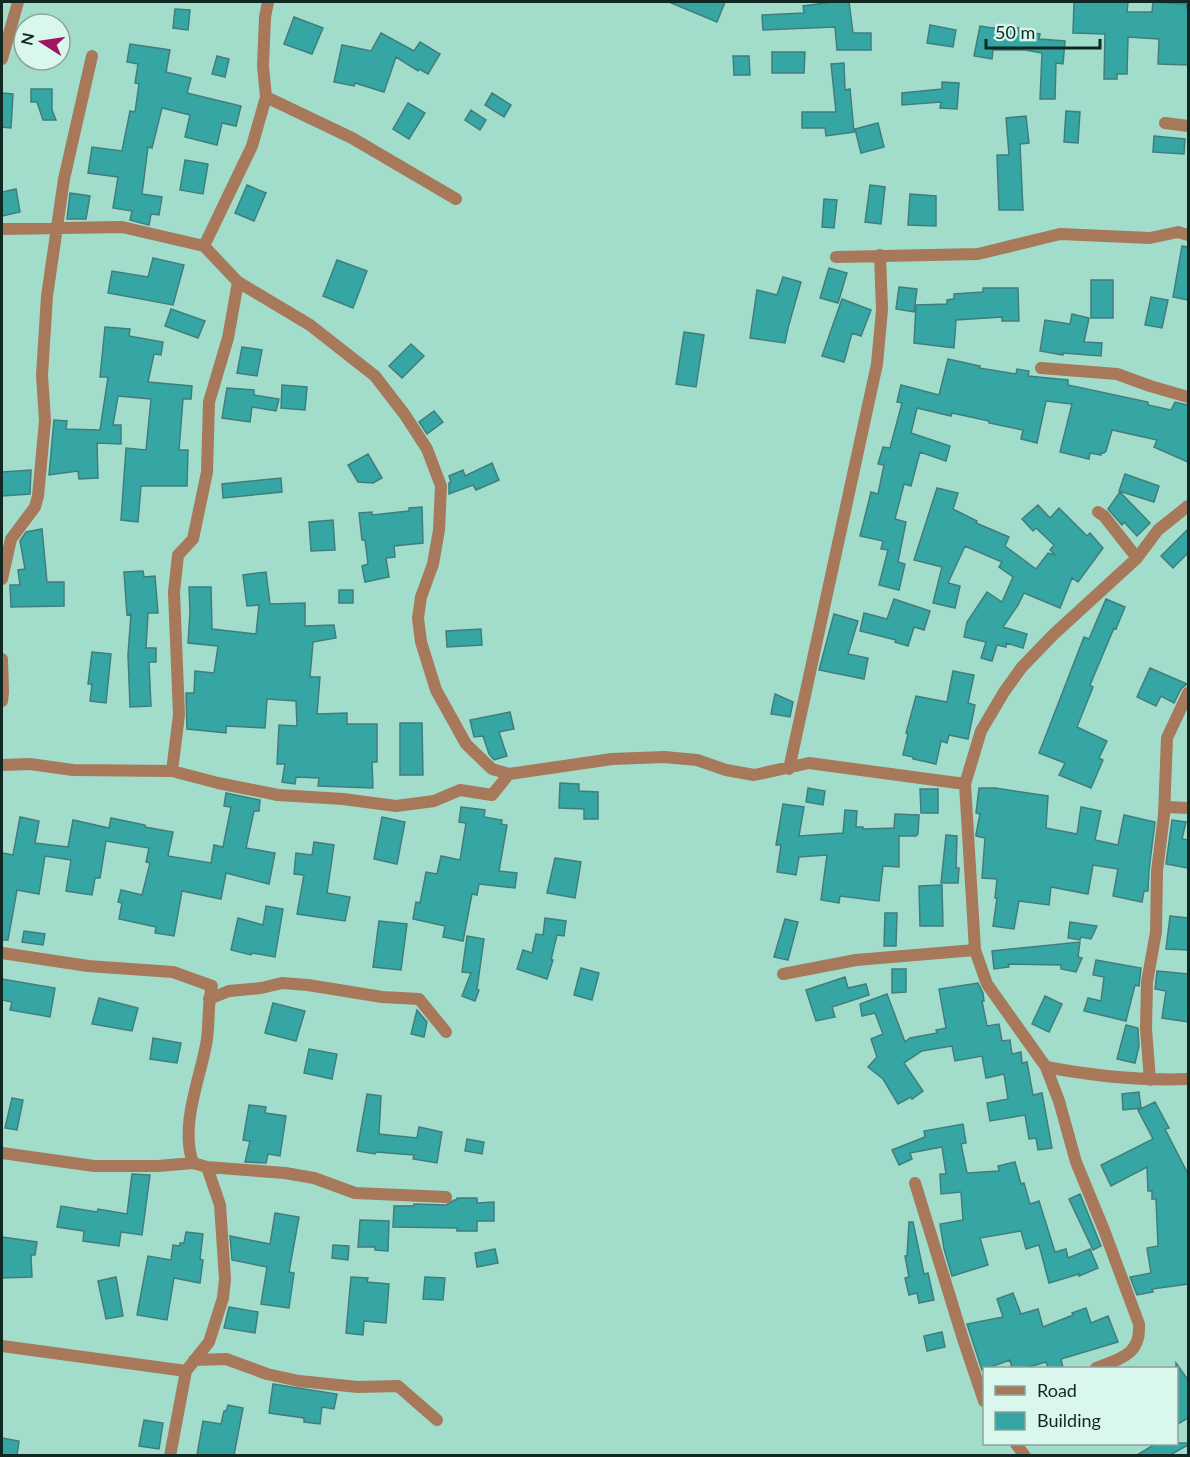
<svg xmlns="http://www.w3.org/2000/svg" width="1190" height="1457" font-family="Lato,sans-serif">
	<rect width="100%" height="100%" fill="#a2ddcb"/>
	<path fill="#36a6a4" stroke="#407e7d" stroke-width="1.5" d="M669,2H725L717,22Z
		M833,2H849L853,33H871V50H837L835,27L763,30L762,15L804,13L803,6Z
		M1074,2H1128L1127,12H1152L1153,2L1187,4L1186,8H1188V65L1158,64L1159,39L1128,37L1127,74H1117V79H1104L1105,34L1073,33Z
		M175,9L190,10L188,30L173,28Z
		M294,17L323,28L312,54L284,44Z
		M930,25L956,30L953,47L927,43Z
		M980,26L992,28H1019V31L1040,34L1039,39L1065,41L1063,64L1056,63L1055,99H1040L1042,53L1025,50H993L992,59L974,56Z
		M381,33L414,51L420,42L440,54L428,74L419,69L418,71L396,57L384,92L355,83L354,86L334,82L342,45L371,51Z
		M130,44L170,50L166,72L191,78L187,93L241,106L236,126L222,123L217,145L185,137L190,115L162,108L152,148L148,147L142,194L162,197L159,215L151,214L149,225L130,220L132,211L113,208L118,177L88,173L92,147L122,151L130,111L135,112L139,84L135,83L138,64L127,62Z
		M772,52H805L804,73H772Z
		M217,56L229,59L225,77L212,74Z
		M733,56H749L750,75H734Z
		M844,63L845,90L850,89L854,132L826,136L825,128H802V112H836L831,64Z
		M942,82L959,83L957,109L940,108L941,102L902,105V93L942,89Z
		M31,89H52V110L56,120H43L37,102H31Z
		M2,93L13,94L11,128L2,127Z
		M492,93L511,105L504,117L485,105Z
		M408,103L425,113L409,139L393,129Z
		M471,110L486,120L480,130L465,120Z
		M1066,111L1080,112L1078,143L1064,142Z
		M1026,116L1029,143L1020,144L1023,210H999L997,155H1009L1006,118Z
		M878,123L884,147L861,153L855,129Z
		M1154,136L1185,139L1184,154L1153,152Z
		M185,160L208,164L203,194L180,190Z
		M247,185L266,193L254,221L235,213Z
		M870,185L885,187L881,224L865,222Z
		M16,189L20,212L2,216V192Z
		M70,193L90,196L86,219H67Z
		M910,194L936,196V226L908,225Z
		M824,199L837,200L834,228L822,227Z
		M1182,246L1188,247V300L1173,297Z
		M153,258L184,265L173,305L108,293L112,271L148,277Z
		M337,260L367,271L353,308L323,296Z
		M829,268L847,273L838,303L820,298Z
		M783,277L801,282L788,328L785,343L750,338L757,290L777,295Z
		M1091,280H1113V318H1091Z
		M899,287L917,289L914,312L896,309Z
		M983,288H1018L1019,321H1002V317L956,320L954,348L914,343L916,305L947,304V300L954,299V294L983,292Z
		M1151,297L1168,300L1162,328L1145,325Z
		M842,299L871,310L861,336L852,333L844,362L822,356Z
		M171,309L205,321L198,338L165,326Z
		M1072,314L1089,318L1084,342L1102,343L1101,356L1063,353V355L1040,351L1045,320L1070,324Z
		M105,327L130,329L129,336L163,342L161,355L154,354L148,382L192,386L191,399H183L179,450H188L187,486H141L138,522L121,520L126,448L146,450L151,399L118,396L113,425H121V444L97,443L98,478L79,479L78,471L49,475L54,420L67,421L66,429L100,430L108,377H100Z
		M684,332L704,335L696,387L676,384Z
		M411,344L424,356L402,378L389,366Z
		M242,347L262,350L257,376L237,373Z
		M948,359L980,366L979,368L1016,374L1017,369L1029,371L1028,376L1068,380V385L1148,402V405L1171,410L1175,402L1188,405V462L1154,447L1157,440L1112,430L1106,451L1104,453H1101V455L1090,453L1089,459L1060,452L1072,404L1046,401L1037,443L1021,439L1023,430L989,423V421L952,413L951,416L917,408L911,433L950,446L946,461L920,452L911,486L904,484L895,519L906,522L898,562L905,564L899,590L879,585L888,550L881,549L883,541L860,536L871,492L878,494L884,465L878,464L883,447L890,448L902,403L897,402L901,385L939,395Z
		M282,385L307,387L305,410L281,408Z
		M227,388L254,390V395L279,399L276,411L252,407L250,422L222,418Z
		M434,411L443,422L427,434L419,422Z
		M368,454L382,478L373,483L358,482L348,465Z
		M492,463L499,480L476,490L473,485L449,494V483L451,482L449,476L463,470L465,476Z
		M31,470L30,494L2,496V472Z
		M1125,474L1159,486L1154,502L1119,491Z
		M281,478L282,492L223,498L222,484Z
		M937,488L958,493L953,509L977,521L976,523L1009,537L1005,546L1036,569L1048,553L1055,555L1050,550L1054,545L1036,528L1033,531L1022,519L1038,505L1050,518L1059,508L1087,536L1090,533L1103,548L1078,582L1072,578L1060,608L1024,593L1018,605L1003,627L1027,634L1023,648L1006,643V647L997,645L992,661L981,658L986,642L964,637L967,622L987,592L1002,602L1013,577L999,567L1002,562L965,546L948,583L960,586L955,608L933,603L942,567L914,560Z
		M1120,492L1150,523L1137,536L1124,522L1122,525L1108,509Z
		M422,507L423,543L394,546L395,557L386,558L389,577L365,582L362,566L368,564L365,540H362L359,513L372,512V515L409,511V508Z
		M333,520L335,550L311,551L309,522Z
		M42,529L47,582H64V606L11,607L10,585H20L18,570L25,569L20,541L26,532Z
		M1188,529V553L1173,568L1161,556Z
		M143,571L144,577L155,576L158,613H148L146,648H156V662H149L151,706L130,707L128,655L131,614L127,615L124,572Z
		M266,572L270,604L305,603V626L334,625L336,638L313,642L310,677H320L317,714L347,713V724H377V762H372L373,788L318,786L319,778L296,777L295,784L282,782L285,764H277L279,725L297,726L296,701L267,699L265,728L226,726V733L187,729L186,693H194L195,671L214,673L218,646L188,643L190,612L189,587H211L212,629L256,634L259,605L247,606L243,575Z
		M339,590H353V603H339Z
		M894,599L930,611L924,630L914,627L908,646L895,642L896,640L860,631L864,613L887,619Z
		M1106,599L1125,607L1116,629L1114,628L1090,685L1093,687L1077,727L1107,741L1099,758L1103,760L1091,788L1059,775L1065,763L1039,753L1084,637L1089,639Z
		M834,614L858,621L848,654L868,658L864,679L819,670Z
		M481,629L482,645L447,647L446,631Z
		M92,652L111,654L106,703L90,701L92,684H88Z
		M1150,668L1187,684L1181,689L1174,703L1161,696L1156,706L1137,697Z
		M953,671L974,675L968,703L975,705L968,739L949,735L947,743L941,741L936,764L913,759V757L903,755L908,734L906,733L916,696L947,702Z
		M775,694L793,702L790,717L771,714Z
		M510,712L514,729L499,732L507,756L494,760L489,754L483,736L474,737L470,720Z
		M400,723H422L423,775H400Z
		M560,783L579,784V791L598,792V819H584V809L559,808Z
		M808,788L825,791L823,805L806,802Z
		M979,788H995L1048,796L1046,828L1077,834L1081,807L1101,811L1095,840L1118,845L1124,815L1155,822L1149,870L1148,891H1144L1142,902L1113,896L1118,869L1093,865L1088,894L1051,887L1049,905L1019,901L1014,929L993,926L997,898H995L997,879L982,878L985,838L976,836V834L980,814L976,813Z
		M920,789H938V813H921Z
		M226,793L260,800L259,811H254L246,848L275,853L269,884L226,873L221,899L182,891L174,936L155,933L156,927L119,919L122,903L118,902L121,890L142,895L150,863L146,862L149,848L106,841L100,878H95L92,895L66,891L71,860L45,856L39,894L17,890L8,940H2V853L13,855L20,817L39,821L35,843L68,847L73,820L109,828L111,818L145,825V827L173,832L168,856L211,863L214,845L223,847L231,807L224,806Z
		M783,804L804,807L799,836L843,833L845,810L857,811L856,827H863V829L894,828L895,814L919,815L918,834L916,836H899V867L883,866L879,901L840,896L839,903L821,900L827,855L799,857L796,875L777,872L781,845H776Z
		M461,807L485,810L484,817L502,820L501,824L507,825L499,871L517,873L515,888L479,884L477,895L472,894L463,941L443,937L445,926L413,919L416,902L420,903L426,872L437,874L441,856L460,860L466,823L459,822Z
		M382,817L405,822L397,864L374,859Z
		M1172,820L1186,822L1182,839L1188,840V868L1166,864Z
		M946,835L957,836L956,868H959L958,883H941Z
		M314,842L334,845L327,893L350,897L345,921L297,914L304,875L294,874L296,853L312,855Z
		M555,858L581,862L575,898L547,893Z
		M942,885L943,926H920L919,886Z
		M266,906L283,909L275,957L252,953L251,955L231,950L238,918L263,925Z
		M885,913H897L896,946H884Z
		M1170,916L1188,918V950L1166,949Z
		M545,918L566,921L564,936L557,935L551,960H553L547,979L517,969L523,950L532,953L536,934L543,935Z
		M785,919L798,922L788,960L774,957Z
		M379,921L407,924L401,970L373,967Z
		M1070,922L1097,926L1091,939L1081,937L1080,940L1068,938Z
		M24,931L45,934L43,945L22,942Z
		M467,936L484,939L477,989L479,990L475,1001L462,996L471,973L462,972Z
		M1080,942L1078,957L1082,958L1076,972L1061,969V965L1008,964L1009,967L994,969L992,951Z
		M1096,960L1141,968L1139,986L1135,985L1126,1021L1084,1011L1088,998L1101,1001L1104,977L1093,975Z
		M581,968L599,973L592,1000L574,995Z
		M892,969H906V992L892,993Z
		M1157,971L1188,974V1022L1162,1018L1166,991L1155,989Z
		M845,977L848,988L866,984L869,995L832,1007L835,1017L816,1021L806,990Z
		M2,979L55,988L50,1017L10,1010L12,1002L2,1000Z
		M978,983L983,993L984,1001H982L987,1026L999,1024L1002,1041L1010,1040L1012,1054L1021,1052L1022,1063L1027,1062L1033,1095L1042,1093L1052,1148L1038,1150L1036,1138L1029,1139L1025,1115L990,1121L987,1103L1008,1099L1004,1074L986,1078L982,1056L955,1061L952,1046L922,1051L904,1063L923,1091L912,1099L911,1097L898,1104L883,1079L868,1067L877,1057L871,1039L883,1034L875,1013L862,1016L860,1004L887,994L905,1042L910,1038L937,1033L936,1030L946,1028L939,989Z
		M1045,996L1062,1004L1049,1032L1032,1024Z
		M99,998L138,1008L132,1031L92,1024Z
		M273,1003L305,1011L296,1041L265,1033Z
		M417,1010L427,1022L424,1037L411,1034Z
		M1126,1025L1138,1028L1139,1046L1135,1063L1117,1059Z
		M153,1038L181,1043L177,1063L150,1059Z
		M309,1049L337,1054L332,1079L304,1073Z
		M1139,1092L1141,1108L1123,1110L1122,1094Z
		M367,1094L381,1096L379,1134L417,1138L419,1127L442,1132L437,1163L413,1159L414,1155L376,1152L375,1154L357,1151Z
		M12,1098L23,1100L17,1130L5,1128Z
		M1155,1102L1169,1128L1165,1129L1188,1174V1284L1152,1289L1153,1292L1137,1295L1130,1277L1151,1273L1147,1248L1158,1246L1156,1199H1152V1191H1148L1147,1167L1111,1186L1101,1165L1153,1139L1138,1110Z
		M249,1105L266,1107L265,1113L286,1116L280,1156L268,1154L266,1163L245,1162L250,1141L243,1140Z
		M963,1124L966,1143L961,1144L967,1173L999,1171L998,1166L1015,1162L1021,1184L1024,1183L1030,1204L1039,1201L1055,1252L1066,1249L1068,1258L1090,1249L1098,1268L1079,1276V1274L1049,1283L1039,1245L1026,1249L1021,1231L980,1238L988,1265L952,1276L944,1249L940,1224L963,1220L961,1192L941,1194L940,1174H946L942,1147L910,1153L912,1159L899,1165L892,1150L925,1137L924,1131Z
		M467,1139L484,1142L482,1154L465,1151Z
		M132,1174L150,1175L142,1235L121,1232L119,1246L83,1241L84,1231L57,1227L61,1206L97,1212L98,1209L127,1214Z
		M1080,1194L1101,1246L1093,1250L1069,1199Z
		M457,1198H477V1203L494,1202V1221H477V1231H457V1228L393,1227L394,1206H414V1204L446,1205L454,1200H457Z
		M275,1213L299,1217L289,1272L294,1273L289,1308L261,1304L267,1267L232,1260L230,1236L270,1244Z
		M360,1220L389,1221L388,1251L375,1250V1247H358Z
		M909,1222H913L924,1274L928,1273L934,1300L919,1303L917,1293L909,1295L905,1278L909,1277L905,1256H907Z
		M186,1232L203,1234L200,1259L203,1260L200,1283L174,1278L167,1320L137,1315L148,1256L171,1260L173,1245L180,1246V1243H184Z
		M2,1237L37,1242L35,1255H31L32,1277L2,1278Z
		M333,1245L349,1246L348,1260L332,1258Z
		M495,1249L498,1263L477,1267L475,1253Z
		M116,1277L123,1316L106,1319L98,1281Z
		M351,1277L368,1278L367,1282L389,1284L386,1323L364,1321L363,1335L346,1333Z
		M425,1277L445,1278L443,1300L423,1299Z
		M1013,1293L1021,1314L1038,1309L1043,1327L1073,1315L1072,1313L1086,1308L1091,1323L1108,1316L1118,1342L1061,1359L1063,1368H1048L1046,1362L1025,1368H1012L1010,1360L982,1370L967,1324L1003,1317L997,1299Z
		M229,1307L258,1312L255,1333L224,1328Z
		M942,1332L945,1347L927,1351L924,1336Z
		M1176,1363L1188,1380V1418L1176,1425Z
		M273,1384L337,1394L334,1409L322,1407L320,1424L304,1422V1418L269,1413Z
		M228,1405L243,1408L234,1455H197L203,1421L221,1424L224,1411H226Z
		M144,1420L163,1423L159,1449L139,1446Z
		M2,1438L19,1441L17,1455H2Z
		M1157,1443H1188V1445L1170,1455H1137Z"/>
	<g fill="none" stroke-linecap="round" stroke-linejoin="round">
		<path stroke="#a77859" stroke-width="12" d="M2,59L18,2
			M266,97L352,138L456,199
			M1165,123L1188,126
			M2,229L122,227L204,246L238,282L310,325L375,376L405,415L427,449L441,486L439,530L433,564L421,597L418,618L421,642L436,690L466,744L492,769L509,774L612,759L664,757L697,760L726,770L754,775L809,763L965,784
			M204,246L252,146L266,97L263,66L265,17L268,2
			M836,257L978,254L1060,234L1150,238L1178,232L1188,235
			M1041,368L1117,374L1150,386L1188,397
			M1098,512L1104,516L1137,558
			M2,579L11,539L35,507L38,496L45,421L42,375L47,296L64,179L92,56
			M2,659L3,692L2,701
			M2,765L30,764L73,770L172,771L218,783L278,795L343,799L396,806L434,801L460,790L492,795L509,774
			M789,769L877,364L882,310L880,255
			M172,771L179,715L174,592L178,555L193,539L207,472L209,402L228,338L238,282
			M1165,807L1188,808
			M2,953L88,966L173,972L212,986C207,1005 210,1025 206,1045C199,1082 180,1126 193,1163
			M783,974L856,960L975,950
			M209,999L229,991L261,988L282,983L308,985L382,997L419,999L446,1032
			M1046,1067C1094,1076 1140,1081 1188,1079
			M1150,1080L1146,1029L1147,982L1156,932L1157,871L1164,815L1167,738L1188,693
			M2,1153L94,1166H158L193,1163L207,1167L285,1173L314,1178L355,1193L446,1197
			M915,1183L963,1339L984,1401
			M2,1346L186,1371
			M194,1360L226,1359L267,1374L299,1381L358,1387L398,1386L437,1420
			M1096,1368C1121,1358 1141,1355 1139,1324L1104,1230L1076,1162L1059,1101L1046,1067L987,984L975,950L965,784L981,731L1004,692L1022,667L1054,634L1137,558L1158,530L1188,506
			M1016,1444L1025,1456
			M170,1456L186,1371L209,1342L223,1298L225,1279L220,1205L207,1167"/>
	</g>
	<rect width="1190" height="1457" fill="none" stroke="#112822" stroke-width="6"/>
	<rect x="983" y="1367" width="195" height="78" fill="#daf7ed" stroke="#8aa49c" stroke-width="1.5"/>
	<rect x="995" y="1386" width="30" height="9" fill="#a77859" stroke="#8aa49c" stroke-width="1.5"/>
	<text x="1037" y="1397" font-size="18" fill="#112822">Road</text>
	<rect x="995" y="1412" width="30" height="18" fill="#36a6a4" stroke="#8aa49c" stroke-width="1.5"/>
	<text x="1037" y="1427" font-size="18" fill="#112822">Building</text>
	<g transform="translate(42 42) rotate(282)"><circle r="28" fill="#daf7ed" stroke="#8aa49c" stroke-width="1.5"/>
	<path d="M0-4.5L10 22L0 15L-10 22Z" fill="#9f1562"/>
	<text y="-9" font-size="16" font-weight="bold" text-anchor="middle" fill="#112822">N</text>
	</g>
	<path d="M986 39v9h114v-9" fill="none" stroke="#112822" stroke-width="3"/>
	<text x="995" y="39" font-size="18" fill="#112822" stroke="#daf7ed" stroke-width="4.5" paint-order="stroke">50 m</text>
</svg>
